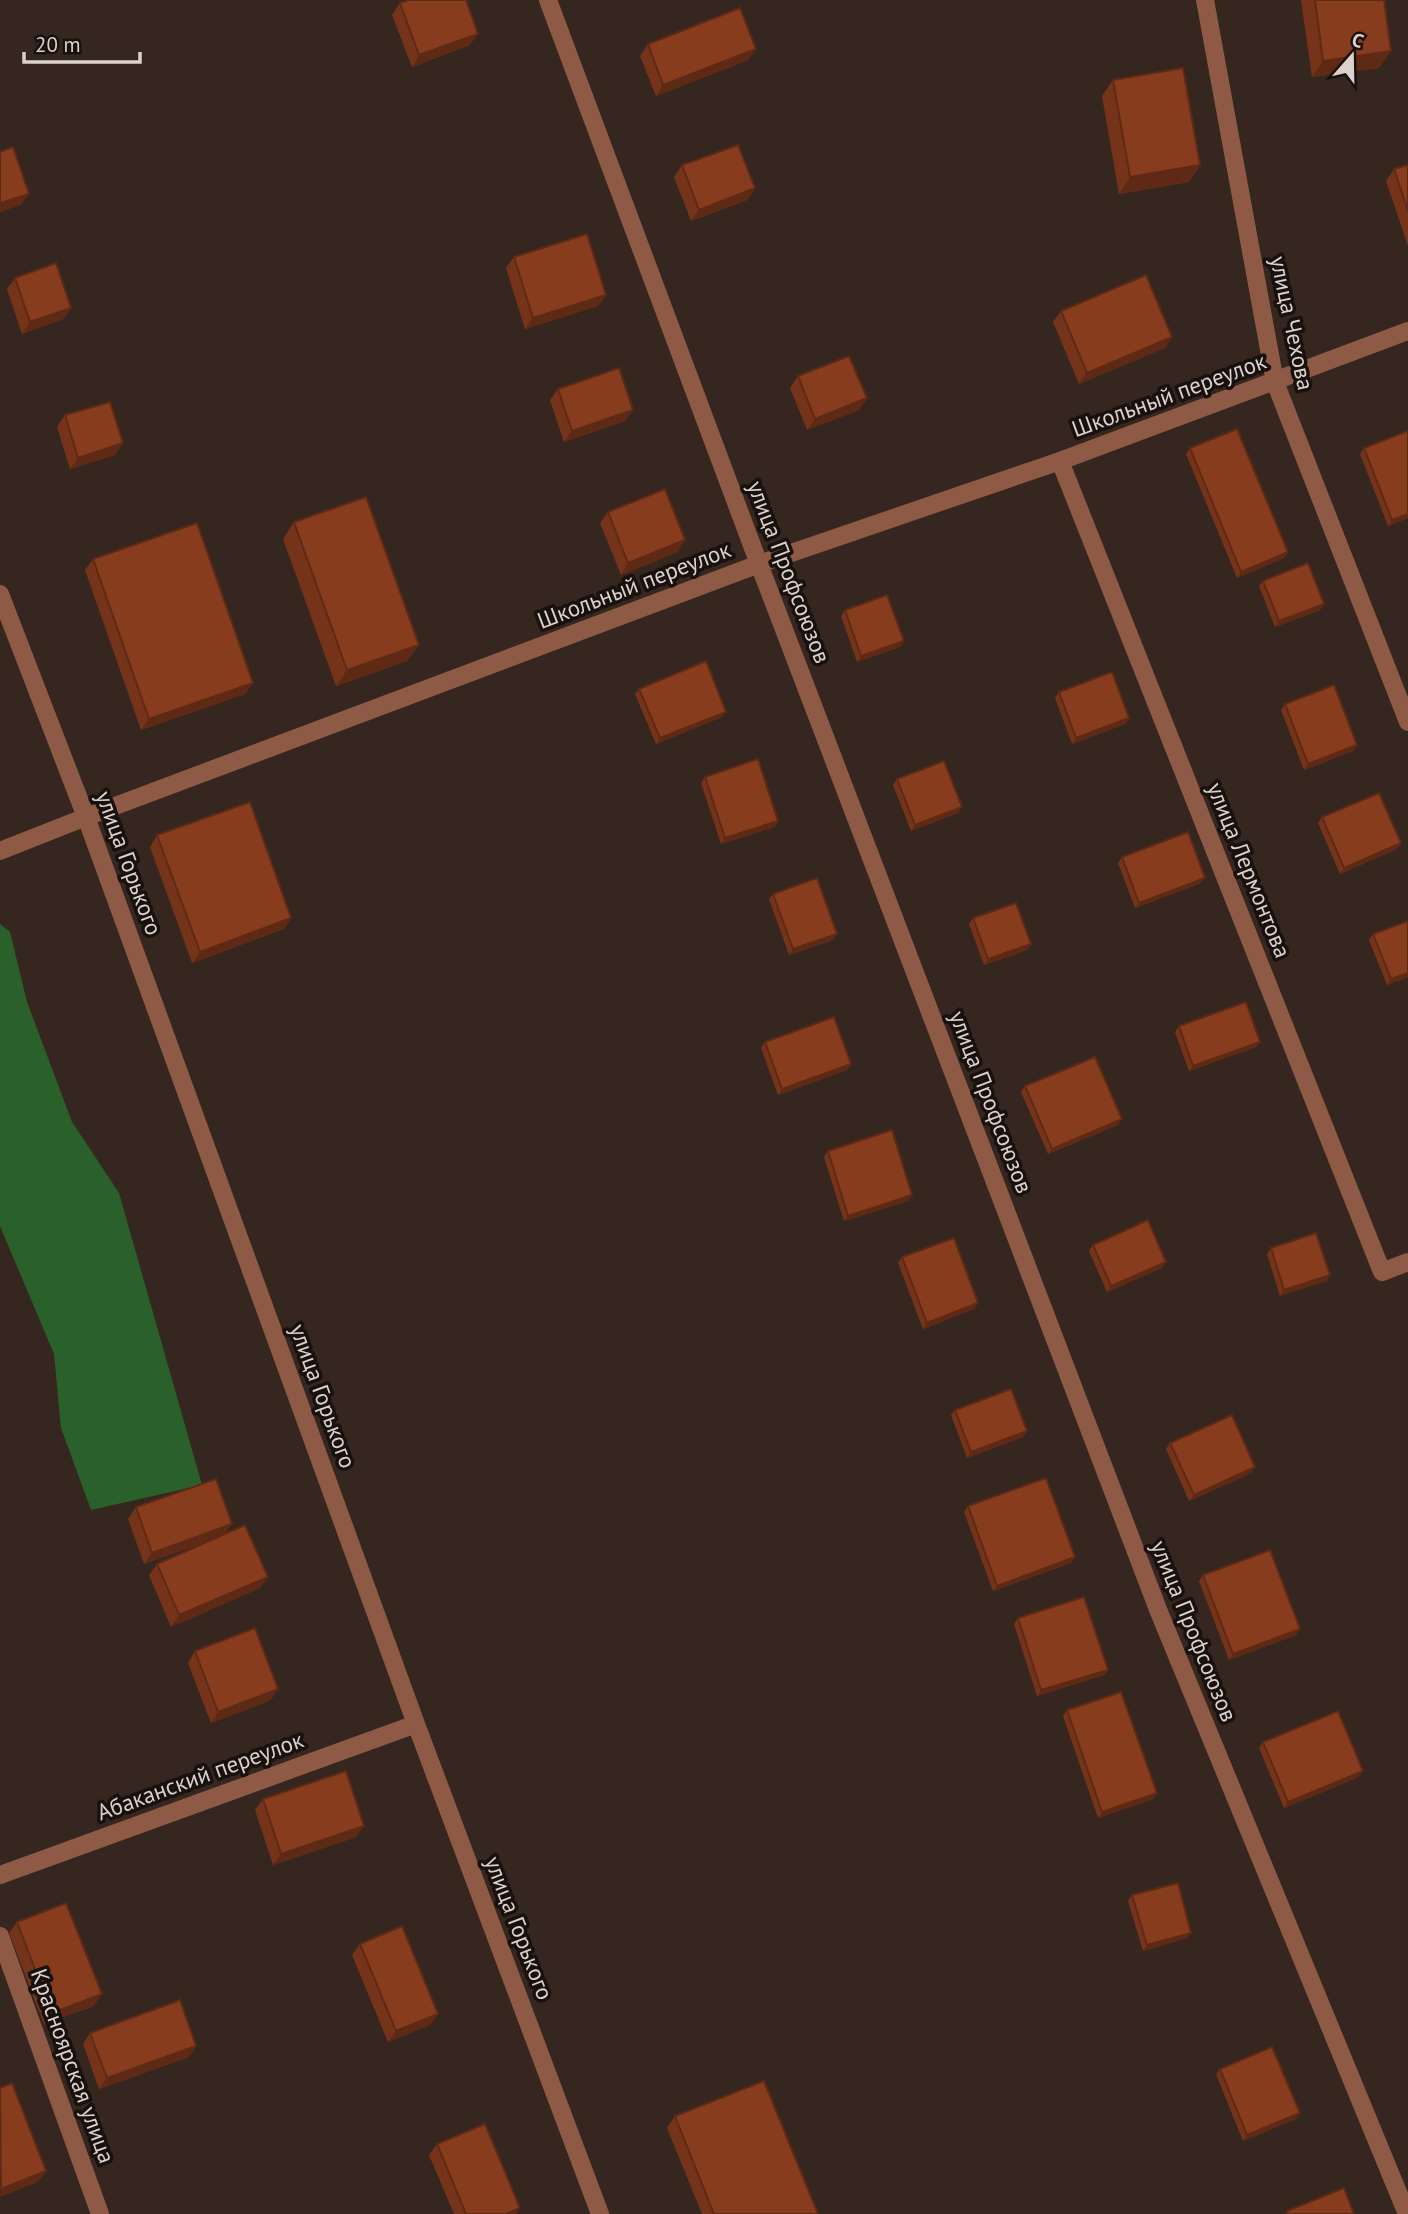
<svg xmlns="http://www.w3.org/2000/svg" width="1408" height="2214" font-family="'PT Sans',sans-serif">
	<rect width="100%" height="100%" fill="#35271f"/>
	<path fill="#2a6029" d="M0,924L10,932L27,1002L72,1122L119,1193L202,1485L91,1510L61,1428L54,1354L0,1226Z"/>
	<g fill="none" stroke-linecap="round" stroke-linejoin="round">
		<path stroke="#8f5a45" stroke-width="18" d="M548,0L759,564L1159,1612L1407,2214
			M1205,0L1275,382L1408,722
			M1060,461L1382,1272L1408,1262
			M0,594L86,817L416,1724L600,2214
			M0,851L86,817L759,564L1060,461L1408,331
			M0,1875L416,1724
			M0,1936L100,2214"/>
	</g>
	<path fill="#75341a" d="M1301,0H1384L1391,51L1379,68L1312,77Z
		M400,3L470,45L412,67L392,15Z
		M648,44L756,49L748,60L656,96L640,56Z
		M1113,80L1200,165L1189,182L1119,194L1102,96Z
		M682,165L755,188L747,200L691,221L674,177Z
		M1408,165V246L1386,181L1394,169Z
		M514,257L606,295L598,306L525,329L506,268Z
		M15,278L71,308L63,319L22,334L7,289Z
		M1061,311L1172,337L1165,348L1079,384L1053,322Z
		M798,376L867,398L859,410L807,430L790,388Z
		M558,389L625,421L564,442L550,400Z
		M65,415L115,455L70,469L57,427Z
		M1408,431V518L1388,526L1360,454L1364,448Z
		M1190,448L1288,552L1284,558L1237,578L1186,454Z
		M608,512L678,552L621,575L600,523Z
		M294,522L419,645L407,661L336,686L283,539Z
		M93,559L245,694L141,730L85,570Z
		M1263,581L1324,604L1320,610L1275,627L1259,586Z
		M845,610L904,641L900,647L857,662L841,616Z
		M639,689L726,712L722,717L656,744L635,694Z
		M1059,692L1129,718L1125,724L1072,744L1055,698Z
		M1285,704L1357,745L1353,751L1304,770L1281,710Z
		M705,777L778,821L774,827L721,844L701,783Z
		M897,779L958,813L911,831L893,785Z
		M1322,817L1401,843L1397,849L1340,874L1318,823Z
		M157,835L291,918L284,929L192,963L150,847Z
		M1122,857L1201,883L1135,908L1118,863Z
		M773,894L837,934L833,940L789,955L769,899Z
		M973,918L1027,950L984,965L969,924Z
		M1373,934L1408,977L1387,985L1369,940Z
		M1179,1026L1260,1042L1256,1047L1189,1071L1175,1032Z
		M765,1042L851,1064L847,1070L778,1095L761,1048Z
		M1025,1086L1118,1125L1048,1154L1021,1092Z
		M828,1151L908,1201L844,1221L824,1157Z
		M1093,1245L1162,1268L1107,1292L1089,1251Z
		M1271,1248L1330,1275L1326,1281L1280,1296L1267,1254Z
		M902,1257L978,1303L974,1309L923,1329L898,1263Z
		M955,1410L1023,1437L967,1458L951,1415Z
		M1170,1443L1255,1467L1251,1473L1189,1501L1166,1449Z
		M968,1506L1071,1563L993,1591L964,1512Z
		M136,1507L225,1534L260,1588L171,1627L149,1575L157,1564L212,1540L144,1564L128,1519Z
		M1203,1575L1296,1635L1229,1660L1199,1581Z
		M1018,1618L1108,1670L1104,1675L1037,1696L1014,1624Z
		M195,1651L271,1700L211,1723L188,1663Z
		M1067,1710L1153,1799L1098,1818L1063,1716Z
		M1263,1742L1359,1777L1284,1808L1259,1748Z
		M263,1799L356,1837L273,1865L255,1810Z
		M1132,1895L1187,1938L1143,1951L1128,1901Z
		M17,1922L94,2006L44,2024L9,1933Z
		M360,1944L438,2014L430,2025L388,2042L352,1955Z
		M90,2033L196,2046L189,2057L99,2089L83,2044Z
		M1220,2069L1296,2119L1243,2141L1216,2074Z
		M675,2116L818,2214H702L667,2128Z
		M437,2144L516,2214H454L429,2155Z"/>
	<path fill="#5f2a15" d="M478,34L470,45L412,67L419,55Z
		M756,49L748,60L656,96L663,85Z
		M1391,51L1379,68L1312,77L1323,61Z
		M1200,165L1189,182L1119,194L1130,177Z
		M755,188L747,200L691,221L699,210Z
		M29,194L21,205L0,212V203Z
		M606,295L598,306L525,329L533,318Z
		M71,308L63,319L22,334L30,322Z
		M1172,337L1165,348L1079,384L1087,373Z
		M867,398L859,410L807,430L815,419Z
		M633,410L625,421L564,442L572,431Z
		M123,443L115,455L70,469L78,458Z
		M1408,514V518L1388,526L1392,520Z
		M685,540L678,552L621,575L628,563Z
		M1288,552L1284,558L1237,578L1241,572Z
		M1324,604L1320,610L1275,627L1279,621Z
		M904,641L900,647L857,662L861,656Z
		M419,645L407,661L336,686L347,670Z
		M253,683L245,694L141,730L149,719Z
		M726,712L722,717L656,744L660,738Z
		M1129,718L1125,724L1072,744L1076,738Z
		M1357,745L1353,751L1304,770L1308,764Z
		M962,807L958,813L911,831L915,825Z
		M778,821L774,827L721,844L725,838Z
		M1401,843L1397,849L1340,874L1344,868Z
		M1205,878L1201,883L1135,908L1139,903Z
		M291,918L284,929L192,963L200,952Z
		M837,934L833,940L789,955L793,949Z
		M1031,944L1027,950L984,965L988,959Z
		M1408,973V977L1387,985L1391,979Z
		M1260,1042L1256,1047L1189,1071L1193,1066Z
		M851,1064L847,1070L778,1095L782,1089Z
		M1122,1119L1118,1125L1048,1154L1052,1149Z
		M912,1195L908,1201L844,1221L848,1216Z
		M1166,1262L1162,1268L1107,1292L1111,1286Z
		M1330,1275L1326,1281L1280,1296L1284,1290Z
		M978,1303L974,1309L923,1329L927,1323Z
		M1027,1431L1023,1437L967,1458L971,1452Z
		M1255,1467L1251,1473L1189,1501L1194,1495Z
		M232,1524L224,1535L144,1564L152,1553Z
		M1075,1557L1071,1563L993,1591L997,1586Z
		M268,1577L260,1588L171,1627L179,1615Z
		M1300,1629L1296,1635L1229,1660L1233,1654Z
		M1108,1670L1104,1675L1037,1696L1041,1690Z
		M278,1689L271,1700L211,1723L218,1712Z
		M1363,1771L1359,1777L1284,1808L1288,1802Z
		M1157,1793L1153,1799L1098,1818L1102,1812Z
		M364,1826L356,1837L273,1865L281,1854Z
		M1191,1933L1187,1938L1143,1951L1147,1945Z
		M102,1994L94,2006L44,2024L52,2013Z
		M438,2014L430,2025L388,2042L396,2031Z
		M196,2046L189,2057L99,2089L107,2078Z
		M1300,2113L1296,2119L1243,2141L1247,2135Z
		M46,2171L38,2182L0,2197L1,2189Z
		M520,2208L516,2214H506Z"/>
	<path fill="#883c1e" stroke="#5f2a15" stroke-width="2" d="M409,0H466L478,34L419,55L400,3Z
		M1315,0H1384L1391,51L1323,61Z
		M740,8L756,49L663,85L648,44Z
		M1183,68L1200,165L1130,177L1113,80Z
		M738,145L755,188L699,210L682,165Z
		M13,147L29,194L0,203V152Z
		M1408,165V211L1394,169Z
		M587,234L606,295L533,318L514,257Z
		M56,263L71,308L30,322L15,278Z
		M1146,275L1172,337L1087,373L1061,311Z
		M849,356L867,398L815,419L798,376Z
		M619,368L633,410L572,431L558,389Z
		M110,402L123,443L78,458L65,415Z
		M1237,429L1288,552L1241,572L1190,448Z
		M1408,431V514L1392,520L1364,448Z
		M665,489L685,540L628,563L608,512Z
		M366,497L419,645L347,670L294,522Z
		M197,523L253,683L149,719L93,559Z
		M1308,563L1324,604L1279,621L1263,581Z
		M887,595L904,641L861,656L845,610Z
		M706,661L726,712L660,738L639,689Z
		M1112,672L1129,718L1076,738L1059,692Z
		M1334,685L1357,745L1308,764L1285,704Z
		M758,759L778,821L725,838L705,777Z
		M944,761L962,807L915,825L897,779Z
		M1379,793L1401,843L1344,868L1322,817Z
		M250,802L291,918L200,952L157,835Z
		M1188,832L1205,878L1139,903L1122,857Z
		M817,878L837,934L793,949L773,894Z
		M1016,903L1031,944L988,959L973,918Z
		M1408,921V973L1391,979L1373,934Z
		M1246,1002L1260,1042L1193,1066L1179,1026Z
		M834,1017L851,1064L782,1089L765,1042Z
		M1095,1057L1122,1119L1052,1149L1025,1086Z
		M892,1130L912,1195L848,1216L828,1151Z
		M1148,1220L1166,1262L1111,1286L1093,1245Z
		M1316,1233L1330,1275L1284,1290L1271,1248Z
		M954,1238L978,1303L927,1323L902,1257Z
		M1011,1389L1027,1431L971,1452L955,1410Z
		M1232,1415L1255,1467L1194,1495L1170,1443Z
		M1046,1478L1075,1557L997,1586L968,1506Z
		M216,1479L232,1524L152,1553L136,1507Z
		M245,1525L268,1577L179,1615L157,1564Z
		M1270,1550L1300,1629L1233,1654L1203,1575Z
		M1084,1597L1108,1670L1041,1690L1018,1618Z
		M255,1628L278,1689L218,1712L195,1651Z
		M1121,1692L1157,1793L1102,1812L1067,1710Z
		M1338,1711L1363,1771L1288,1802L1263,1742Z
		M346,1771L364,1826L281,1854L263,1799Z
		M1178,1883L1191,1933L1147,1945L1132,1895Z
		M66,1903L102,1994L52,2013L17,1922Z
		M402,1926L438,2014L396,2031L360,1944Z
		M180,2000L196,2046L107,2078L90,2033Z
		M1272,2047L1300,2113L1247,2135L1220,2069Z
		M764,2081L818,2214H714L675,2116Z
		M12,2083L46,2171L1,2189L0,2088Z
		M485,2124L520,2208L506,2214H466L437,2144Z
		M1344,2188L1354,2214H1288L1287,2211Z"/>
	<g text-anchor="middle" stroke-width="7" stroke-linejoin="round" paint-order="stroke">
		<g font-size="23" fill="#dbd1cd" stroke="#18110e">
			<text transform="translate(1292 323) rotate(78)" y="8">улица Чехова</text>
			<text transform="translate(1169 395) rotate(-20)" y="8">Школьный переулок</text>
			<text transform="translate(789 572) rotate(69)" y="8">улица Профсоюзов</text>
			<text transform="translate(634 585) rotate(-21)" y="8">Школьный переулок</text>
			<text transform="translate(129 863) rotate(70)" y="8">улица Горького</text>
			<text transform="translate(1249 870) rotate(68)" y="8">улица Лермонтова</text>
			<text transform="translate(991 1102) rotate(69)" y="8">улица Профсоюзов</text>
			<text transform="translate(323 1396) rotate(70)" y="8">улица Горького</text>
			<text transform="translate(1194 1631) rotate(68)" y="8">улица Профсоюзов</text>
			<text transform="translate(200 1776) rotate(-20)" y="8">Абаканский переулок</text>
			<text transform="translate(519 1928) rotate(69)" y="8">улица Горького</text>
			<text transform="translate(73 2066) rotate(70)" y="8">Красноярская улица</text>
		</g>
	</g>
	<g transform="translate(1352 56) rotate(20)" stroke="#18110e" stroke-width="5" paint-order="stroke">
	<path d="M0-5L12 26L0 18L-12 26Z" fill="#dbd1cd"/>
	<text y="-10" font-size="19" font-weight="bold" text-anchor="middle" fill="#dbd1cd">С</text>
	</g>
	<path d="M24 52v10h116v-10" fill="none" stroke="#dbd1cd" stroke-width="3.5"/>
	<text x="35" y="52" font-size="21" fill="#dbd1cd" stroke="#18110e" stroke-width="5" paint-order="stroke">20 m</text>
</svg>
